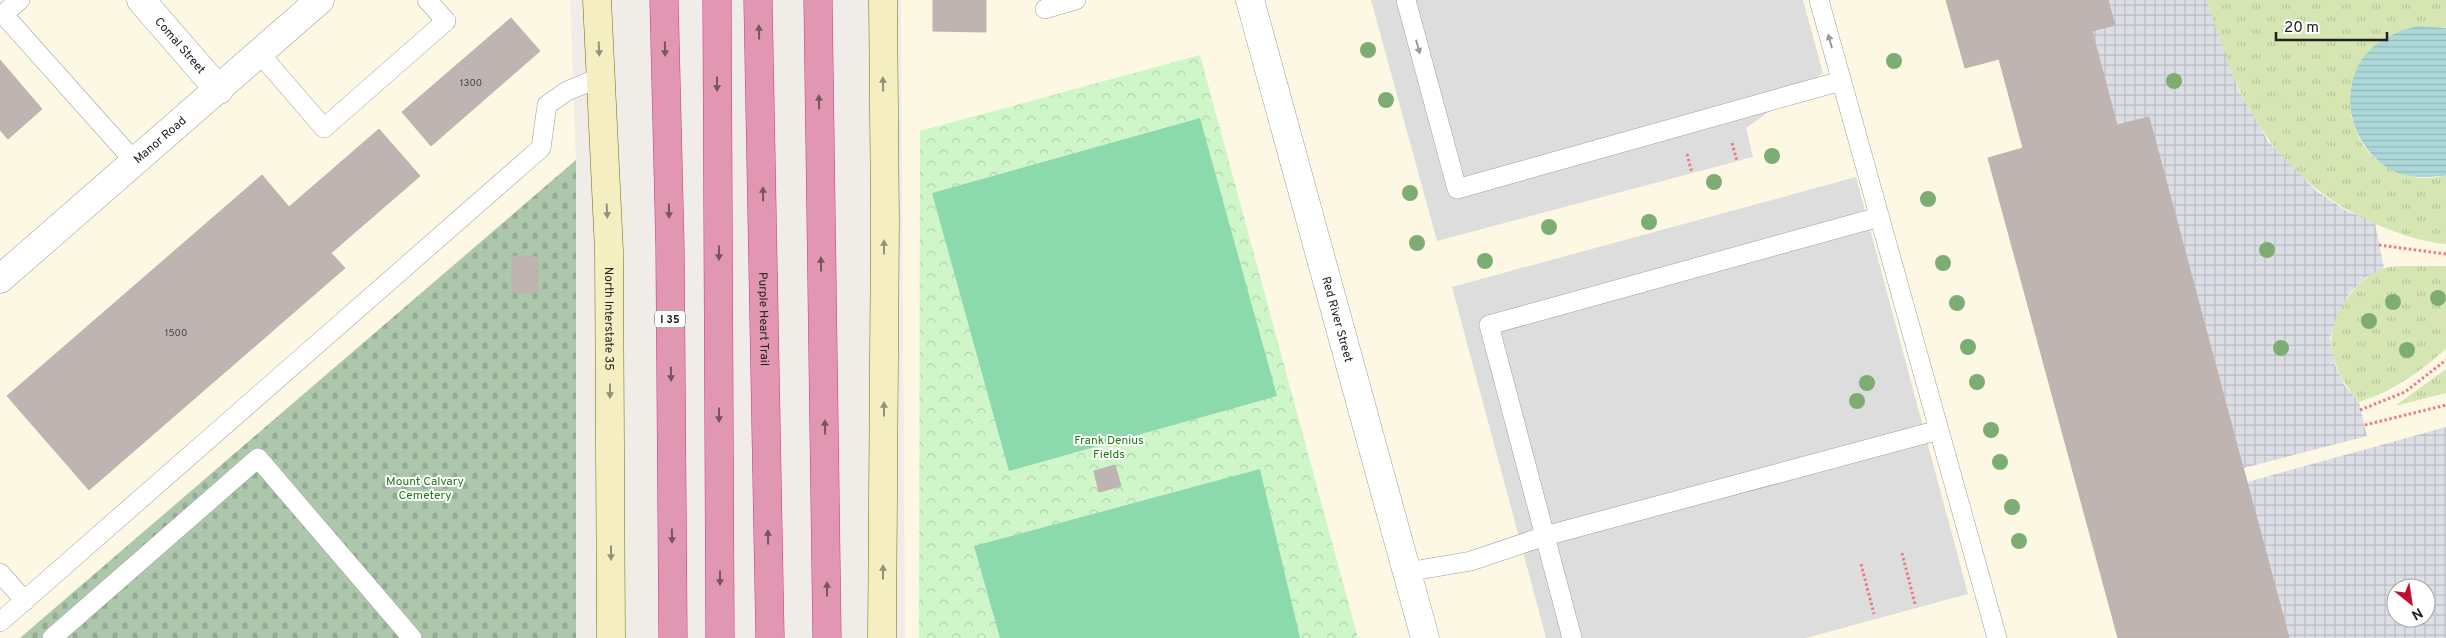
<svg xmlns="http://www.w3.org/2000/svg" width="2446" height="638" font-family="Overpass,sans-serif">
	<defs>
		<pattern id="grass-tufts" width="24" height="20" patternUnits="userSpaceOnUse" patternTransform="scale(1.25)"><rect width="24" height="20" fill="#d5e6b2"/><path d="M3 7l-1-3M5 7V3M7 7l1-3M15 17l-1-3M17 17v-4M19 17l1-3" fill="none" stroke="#b7c599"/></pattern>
		<pattern id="cemetery-stones" width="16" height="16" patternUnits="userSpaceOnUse" patternTransform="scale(1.25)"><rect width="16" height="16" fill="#acc7ab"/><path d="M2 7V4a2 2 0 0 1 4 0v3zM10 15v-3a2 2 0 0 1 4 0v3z" fill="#94ab93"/></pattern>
		<pattern id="park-crowns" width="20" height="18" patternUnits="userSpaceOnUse" patternTransform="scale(1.25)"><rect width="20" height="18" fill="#cef6c9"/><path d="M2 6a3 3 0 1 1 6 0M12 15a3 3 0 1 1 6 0" fill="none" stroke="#b1d3ac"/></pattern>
		<pattern id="plaza-grid" width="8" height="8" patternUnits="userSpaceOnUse" patternTransform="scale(1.25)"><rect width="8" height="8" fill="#dcdee6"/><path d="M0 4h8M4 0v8" fill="none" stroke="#bcbec5"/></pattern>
		<pattern id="water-rules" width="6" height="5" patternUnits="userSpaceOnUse" patternTransform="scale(1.25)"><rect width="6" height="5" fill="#acd8da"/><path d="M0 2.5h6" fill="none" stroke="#94b9bb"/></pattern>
	</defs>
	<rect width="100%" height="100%" fill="#f0ece8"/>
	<path fill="#fdf8e4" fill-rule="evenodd" d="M0,0H570L576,160L20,638H0Z
		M901,0H2446V638H905ZM2396,588H2426V618H2396Z"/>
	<path fill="url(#grass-tufts)" d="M2206,0H2446V28L2443,27L2351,116C2354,123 2356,131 2359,138C2374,168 2414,185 2446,175V244C2420,242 2397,233 2373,223C2275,179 2235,99 2206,0Z
		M2408,266H2446V349C2419,372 2394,391 2359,402C2328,367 2319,326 2354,290C2362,281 2373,271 2385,268C2392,266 2401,266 2408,266Z
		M2446,369V393L2395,406Z"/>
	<path fill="url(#cemetery-stones)" d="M576,160V638H20Z"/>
	<path fill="url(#park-crowns)" d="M1200,55L1358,638H919L920,131Z"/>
	<path fill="#8cd9ad" d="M1200,118L1277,396L1009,471L932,193Z
		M1260,469L1300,638H1000L974,546Z"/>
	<path fill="#ddd" d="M1371,0H1803L1823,73L1746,128L1753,157L1437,241Z
		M1856,177L1968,594L1806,638H1546L1452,287Z"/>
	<path fill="url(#plaza-grid)" fill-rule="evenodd" d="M2108,0H2206L2238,89L2268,141L2315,190L2345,210L2375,223L2384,268L2365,278L2349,294L2337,315L2330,338L2335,365L2345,386L2359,402L2367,436L2244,468L2149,117L2117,125L2092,31L2115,25Z
		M2446,427V638H2289L2247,482ZM2396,588H2426V618H2396Z"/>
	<path fill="url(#water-rules)" d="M2417,26L2446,28V175L2443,176C2426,177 2410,179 2394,171C2349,149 2334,84 2372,48C2385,36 2400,31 2417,26Z"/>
	<path fill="#beb4b1" stroke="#c1b1ab" d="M933,0H986V32L933,31Z
		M1946,0H2108L2115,25L2092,31L2117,125L2149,117L2289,638H2118L1988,158L2023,148L1999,59L1965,68Z
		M511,18L540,51L431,146L402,112Z
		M0,60L42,109L8,139L0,130Z
		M379,129L420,176L331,253L345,268L89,490L7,396L262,175L289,207Z
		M512,256L538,257L537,293L512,292Z
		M1115,465L1121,486L1099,492L1094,471Z"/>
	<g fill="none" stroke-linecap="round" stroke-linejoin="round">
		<g stroke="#9e9e9e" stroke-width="20">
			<path id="service" d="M20,0L3,14L135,162
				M1406,0L1457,189L1841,81
				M1819,0L1997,638
				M1045,9L1076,0
				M260,54L324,128L446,21L427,0
				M1407,572L1471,561L1545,536L1939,430
				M0,573L25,601
				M0,622L541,148L547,105L567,91L601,77
				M52,638L258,458L412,638
				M1572,638L1489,325L1879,217"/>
		</g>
		<g stroke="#9e9e9e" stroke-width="29">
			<g id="tertiary">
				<path id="s1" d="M141,0L219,90"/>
				<path id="s2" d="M1250,0L1425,638"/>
				<path id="s3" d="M0,279L320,0"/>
			</g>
		</g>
		<g stroke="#726a0e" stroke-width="29">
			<g id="secondary">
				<path id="s4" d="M597,0L609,251L611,638"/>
				<path d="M882,638L885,221L883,0"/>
			</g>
		</g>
		<g stroke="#ce3586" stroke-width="29">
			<g id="motorway">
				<path d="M664,0L670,247L673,638"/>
				<path d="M717,0L720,638"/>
				<path id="s5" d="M758,0L770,638"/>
				<path d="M818,0L827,638"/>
			</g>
		</g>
		<path stroke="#f07a84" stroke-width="3" stroke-dasharray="2.5 2.5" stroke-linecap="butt" d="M1732,143L1737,161
			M1687,154L1692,173
			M2379,245L2446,254
			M2360,410L2405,392L2446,360
			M2365,425L2446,405
			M1902,553L1915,604
			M1861,564L1874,614"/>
		<use href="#service" stroke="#fff" stroke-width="19"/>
		<use href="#tertiary" stroke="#fff" stroke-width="28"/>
		<use href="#secondary" stroke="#f5eec1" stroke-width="28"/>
		<use href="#motorway" stroke="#e196b2" stroke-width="28"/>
	</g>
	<g fill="#7dad73">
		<circle cx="1368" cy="50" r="8"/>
		<circle cx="1894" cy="61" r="8"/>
		<circle cx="2174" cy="81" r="8"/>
		<circle cx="1386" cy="100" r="8"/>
		<circle cx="1772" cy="156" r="8"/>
		<circle cx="1714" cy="182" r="8"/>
		<circle cx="1410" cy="193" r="8"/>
		<circle cx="1928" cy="199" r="8"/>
		<circle cx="1649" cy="222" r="8"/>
		<circle cx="1549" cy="227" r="8"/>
		<circle cx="1417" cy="243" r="8"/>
		<circle cx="2267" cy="250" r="8"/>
		<circle cx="1485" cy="261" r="8"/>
		<circle cx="1943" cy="263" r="8"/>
		<circle cx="2438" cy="298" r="8"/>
		<circle cx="2393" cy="302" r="8"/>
		<circle cx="1957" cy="303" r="8"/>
		<circle cx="2369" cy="321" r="8"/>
		<circle cx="1968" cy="347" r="8"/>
		<circle cx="2281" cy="348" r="8"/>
		<circle cx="2407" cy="350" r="8"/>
		<circle cx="1977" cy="382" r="8"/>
		<circle cx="1867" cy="383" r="8"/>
		<circle cx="1857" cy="401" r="8"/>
		<circle cx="1991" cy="430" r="8"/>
		<circle cx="2000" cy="462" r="8"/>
		<circle cx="2012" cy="507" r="8"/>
		<circle cx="2019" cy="541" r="8"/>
	</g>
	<defs><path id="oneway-solid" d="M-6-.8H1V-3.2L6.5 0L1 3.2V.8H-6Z" transform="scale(1.25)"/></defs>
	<g fill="#775662">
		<use href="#oneway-solid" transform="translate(759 32) rotate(-91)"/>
		<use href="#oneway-solid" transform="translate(665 49) rotate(89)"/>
		<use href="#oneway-solid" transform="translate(717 84) rotate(90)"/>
		<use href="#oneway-solid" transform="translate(819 102) rotate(-91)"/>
		<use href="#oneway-solid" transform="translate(763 194) rotate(-91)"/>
		<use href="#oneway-solid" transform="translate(669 211) rotate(89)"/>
		<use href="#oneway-solid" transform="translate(719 253) rotate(90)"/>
		<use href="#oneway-solid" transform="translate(821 264) rotate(-91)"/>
		<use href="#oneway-solid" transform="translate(671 374) rotate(89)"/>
		<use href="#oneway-solid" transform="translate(719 415) rotate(90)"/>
		<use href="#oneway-solid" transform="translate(825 427) rotate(-91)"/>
		<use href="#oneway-solid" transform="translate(672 536) rotate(89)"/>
		<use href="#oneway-solid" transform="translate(768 537) rotate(-91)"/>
		<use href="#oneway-solid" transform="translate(720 578) rotate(90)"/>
		<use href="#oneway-solid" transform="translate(827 589) rotate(-90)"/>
	</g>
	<g fill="#9b9b9b">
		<use href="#oneway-solid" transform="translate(1830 41) rotate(-105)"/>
		<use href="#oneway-solid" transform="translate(1418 47) rotate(75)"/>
	</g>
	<g fill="#969279">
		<use href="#oneway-solid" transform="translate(599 49) rotate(87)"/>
		<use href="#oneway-solid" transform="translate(883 84) rotate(-91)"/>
		<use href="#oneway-solid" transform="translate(607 211) rotate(87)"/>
		<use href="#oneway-solid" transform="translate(884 247) rotate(-90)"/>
		<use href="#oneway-solid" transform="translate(610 391) rotate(90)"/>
		<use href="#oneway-solid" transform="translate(884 409) rotate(-90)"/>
		<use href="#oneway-solid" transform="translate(611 553) rotate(90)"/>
		<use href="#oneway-solid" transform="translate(883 572) rotate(-90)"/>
	</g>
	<g text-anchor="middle" stroke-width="4" stroke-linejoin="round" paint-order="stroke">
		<g font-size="10" fill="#484645">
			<text x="471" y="86">1300</text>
			<text x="176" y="336">1500</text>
		</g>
		<rect fill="#fff" stroke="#646464" stroke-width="1" x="655" y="310.5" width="30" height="17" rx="4"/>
		<g font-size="11" font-weight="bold" fill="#212121">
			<text x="670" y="323">I 35</text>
		</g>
		<g font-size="12" fill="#212121" stroke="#fff">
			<text dy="4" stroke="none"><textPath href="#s1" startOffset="60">Comal Street</textPath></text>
			<text dy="4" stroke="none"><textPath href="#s3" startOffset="212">Manor Road</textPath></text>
			<text dy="4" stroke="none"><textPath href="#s4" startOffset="319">North Interstate 35</textPath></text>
			<text dy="4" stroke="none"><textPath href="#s5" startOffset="319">Purple Heart Trail</textPath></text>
			<text dy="4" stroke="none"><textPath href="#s2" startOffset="331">Red River Street</textPath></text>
		</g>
		<g font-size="12" fill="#1f7914" stroke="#fff">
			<text x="1109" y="444">Frank Denius<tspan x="1109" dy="14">Fields</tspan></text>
			<text x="425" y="485">Mount Calvary<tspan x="425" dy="14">Cemetery</tspan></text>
		</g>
	</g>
	<g transform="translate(2411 603) rotate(150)"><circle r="24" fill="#ffffff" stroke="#a6a6a6"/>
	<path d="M0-4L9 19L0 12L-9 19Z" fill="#c20f31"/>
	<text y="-8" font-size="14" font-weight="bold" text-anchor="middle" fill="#212121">N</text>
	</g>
	<path d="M2276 32v8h111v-8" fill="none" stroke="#212121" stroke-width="2.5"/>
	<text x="2284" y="32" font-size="15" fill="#212121" stroke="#ffffff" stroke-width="4" paint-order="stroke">20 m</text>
</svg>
